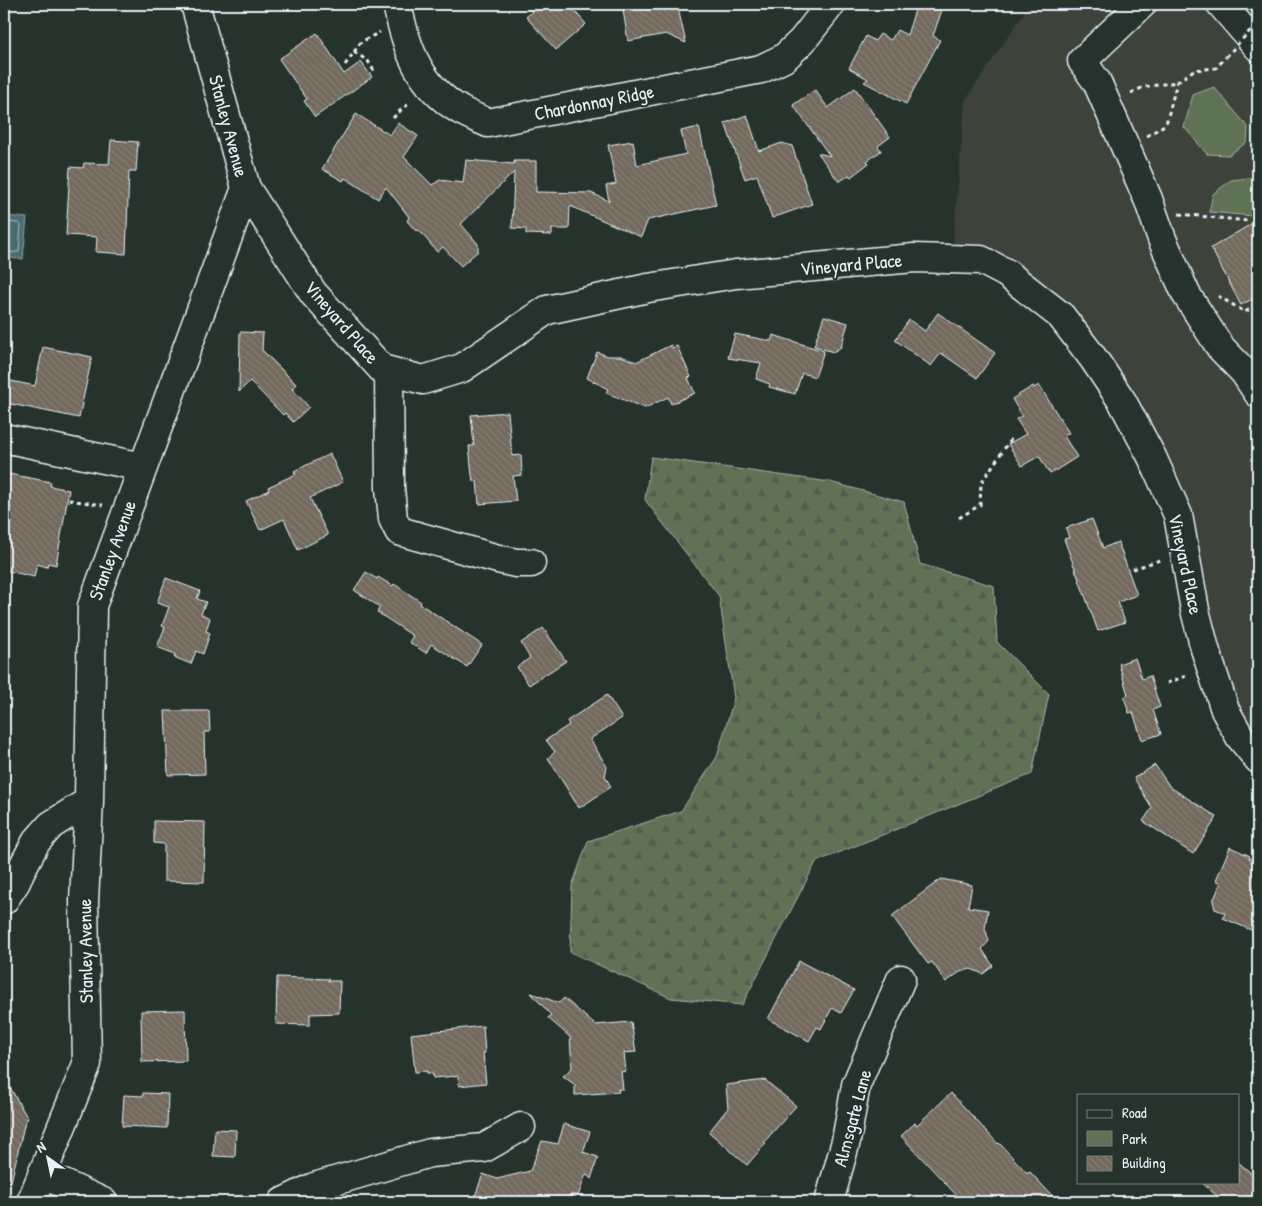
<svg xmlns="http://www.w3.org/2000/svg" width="1262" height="1206" font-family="'Patrick Hand',sans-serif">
	<defs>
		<pattern id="forest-firs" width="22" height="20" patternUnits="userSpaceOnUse" patternTransform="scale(1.25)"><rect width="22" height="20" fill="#607255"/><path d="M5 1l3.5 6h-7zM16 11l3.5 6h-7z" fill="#525b4f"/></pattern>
		<pattern id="building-back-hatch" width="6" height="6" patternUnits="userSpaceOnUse" patternTransform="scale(1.25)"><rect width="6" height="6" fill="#72685b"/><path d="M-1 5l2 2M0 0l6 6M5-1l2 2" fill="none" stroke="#867e73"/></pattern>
	</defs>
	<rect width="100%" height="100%" fill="#26332d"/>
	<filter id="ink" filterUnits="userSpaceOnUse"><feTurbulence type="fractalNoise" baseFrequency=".02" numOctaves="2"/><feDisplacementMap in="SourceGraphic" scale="10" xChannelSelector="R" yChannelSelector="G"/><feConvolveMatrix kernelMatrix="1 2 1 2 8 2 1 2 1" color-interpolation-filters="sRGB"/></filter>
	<g filter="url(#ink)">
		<path fill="#3d433b" d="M1030,4H1258V759L1240,737L1178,515L1061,316L952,259L965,101Z"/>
		<path fill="url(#forest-firs)" stroke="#a4b2a6" d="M651,457L830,482L904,502L920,564L994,586L997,642L1049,694L1032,774L816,862L742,1005L671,998L570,952L572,886L588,841L681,811L717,757L734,698L719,596L645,500Z"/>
		<path fill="#607255" stroke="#a4b2a6" d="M1214,87L1248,127L1247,142L1229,155L1207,154L1184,127L1193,95Z
			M1258,177V213L1252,216L1209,212L1213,194L1231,180Z"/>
		<path fill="#496d6e" stroke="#89a2a5" d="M6,216L27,218L23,259L4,258Z"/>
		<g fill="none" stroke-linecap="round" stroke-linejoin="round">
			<path stroke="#a8bcc1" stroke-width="1" d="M4,222L19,223L21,225L19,252L4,253"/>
		</g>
		<path fill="url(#building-back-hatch)" stroke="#e8f1f8" d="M524,4H568L586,24L556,50L526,17L532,12Z
			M622,4H677L686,43L666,34L628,41Z
			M917,4H944L933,36L940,40L906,104L864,82L868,79L849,68L866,36L875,41L880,34L891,40L897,30L907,35Z
			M317,33L344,74L361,62L372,77L315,117L304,101L307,99L279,59Z
			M855,88L890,137L878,146L881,151L867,161L869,163L851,177L849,175L839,182L818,153L830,156L793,105L815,90L828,108Z
			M356,114L390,135L398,123L418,136L404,157L432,185L440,180L463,183L466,160L514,164V161H536V192L591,193L609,201L606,186L616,184L608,145L633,141L637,165L686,154L681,131L699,127L716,205L648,220L641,237L570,206L569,229H552V235L526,234V229L512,228L514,172L461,224L478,244V251L461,266L443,247L437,252L419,230L416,231L407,221L409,217L386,187L378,199L345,178L343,181L322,169Z
			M747,115L759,151L782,143L792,146L812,204L772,218L757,175L745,179L725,123Z
			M111,140L138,142L136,171H129L126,254L96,252L97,237L66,235L70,167L83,168L84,163L109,164Z
			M1258,220V296L1241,305L1211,248Z
			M938,313L995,353L977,378L941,353L931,366L895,340L909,320L925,331Z
			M824,316L848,323L841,347L833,352L814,346Z
			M240,332L263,333L262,350L296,384L292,389L309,407L293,422L285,413L283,415L250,381L239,392Z
			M735,334L771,341L773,335L824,351L815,377L802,373L795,394L769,387L770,384L756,379L761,363L728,358Z
			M671,345L672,348L677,346L691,377L688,378L695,393L671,404L668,397L645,408L606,393L608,389L587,378L597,352L608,356H621L636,362Z
			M43,347L92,357L79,418L6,403L11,381L35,386Z
			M1039,385L1069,433L1064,436L1077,457L1050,474L1039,456L1022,466L1008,444L1026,434L1016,419L1022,416L1012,399L1033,386L1034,388Z
			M508,412L512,456L521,455L522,475L513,476L516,501L479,504L477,481H473L472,475L469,446H474L471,415Z
			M330,454L343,482L310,498L328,535L298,550L284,519L260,530L246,501L269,490L268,487L296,474L294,471Z
			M9,474L51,482L50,486L69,490L56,565L48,563L47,567L37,564L34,577L4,570V502Z
			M1092,519L1103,548L1118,542L1137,595L1118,602L1125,622L1098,631L1064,539L1069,538L1066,528Z
			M366,572L377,579L378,577L393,586L394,584L421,602L420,604L482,645L467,667L431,644L426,653L409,642L413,636L377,612L380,607L354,590Z
			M166,578L200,591L197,599L206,602L201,614L210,618L206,631L210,633L203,654L196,651L191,664L174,657L175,654L157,647L165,627L162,626L169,607L157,603Z
			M543,628L566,661L529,685L517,667L530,658L521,643Z
			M1135,658L1142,679L1150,676L1160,707L1153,710L1161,734L1142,740L1133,712L1129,713L1124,697L1128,695L1119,664Z
			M607,695L622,718L590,739L607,767L605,776L611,787L579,808L548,758L555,752L546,740L569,725L567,721Z
			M165,711H209L210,732H204L205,774L168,775Z
			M1155,765L1170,787L1217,817L1193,854L1143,821L1152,808L1134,778Z
			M154,821L205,822L204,882L164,881V844L154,843Z
			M1230,847L1250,856L1249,858L1253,860L1252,864L1258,867V933L1223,918L1225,913L1215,909L1213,901L1221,883L1216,880Z
			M941,879L972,885L968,907L988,910L985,928L989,941L982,949L993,966L983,974L971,969L960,972L946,982L932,962L928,964L892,916Z
			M799,961L854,990L841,1013L832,1008L821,1029L817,1027L809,1041L768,1019Z
			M277,977L329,979L328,981H340L339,1013L310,1014V1025L276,1024Z
			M531,993L559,1003L564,998L595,1025L631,1022L636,1052L624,1053L626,1071L621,1072L623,1089H618L619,1092L575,1095V1085L563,1076L572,1068L570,1037L548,1018L551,1015Z
			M185,1010L186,1061L142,1062L141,1011Z
			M483,1026L485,1053H483L486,1083L459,1086L458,1076L433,1078L432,1073H427V1071L415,1072L411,1034Z
			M4,1077L28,1119L25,1121L11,1182H4Z
			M765,1080L796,1106L764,1142L766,1143L747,1165L709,1132L728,1108L726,1085Z
			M143,1093L168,1094L167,1128L122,1126L124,1095L143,1096Z
			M951,1093L998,1144L999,1143L1027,1173L1029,1171L1058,1202H984L977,1194L967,1202H963L901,1136L915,1123L917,1125Z
			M564,1124L590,1132L583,1152L598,1157L591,1179L586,1174L578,1196L572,1194L569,1202H542L533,1199L518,1202H473L483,1174L497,1179L530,1171L542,1141L558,1144Z
			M215,1129L236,1130L235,1157L213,1156Z
			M1238,1162L1258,1179V1202H1224L1201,1182H1238Z"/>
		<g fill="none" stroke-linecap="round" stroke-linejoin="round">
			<g stroke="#e8f1f8" stroke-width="31">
				<path id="minor" d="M397,4C406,48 419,86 460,110C469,115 479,119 488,123L761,69L784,58L802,41L831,4
					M1142,4L1082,61L1097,82L1148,199L1162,239L1186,294L1220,347L1244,372L1258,393
					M1221,4L1258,47
					M246,188L313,293L382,369L423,380L462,368L547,310L648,288L736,274L914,258L981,260L1006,273L1061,316L1093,358L1122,401L1152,457L1178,515L1195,610L1205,649L1225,710L1240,737L1258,759
					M389,371L390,488L393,519L399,531L498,559L516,563H531
					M4,438L142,467
					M4,900L16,882L20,872L36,842L51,825L89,801
					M42,1174L103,1202
					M31,1202L87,1064L84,901L89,801L92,606L246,188L195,4
					M283,1202L314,1187L430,1153L484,1148L521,1127
					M829,1202L846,1141L856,1085L901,979"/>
			</g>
			<path stroke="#e8f1f8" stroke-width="3" stroke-dasharray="4 4" stroke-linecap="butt" d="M354,52L368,61L374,71
				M345,65L361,42L380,32
				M1131,93L1144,87L1177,82L1194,70L1216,68L1226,57
				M393,118L402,109L409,104
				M1147,136L1166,124L1177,82
				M1179,214L1248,221
				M1218,296L1245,312L1255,306
				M69,500L103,505
				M959,518L980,505L981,483L1011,439
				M1133,569L1160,560
				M1167,683L1189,675"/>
			<use href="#minor" stroke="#26332d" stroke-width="28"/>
			<path stroke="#e8f1f8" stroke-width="3" stroke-dasharray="4 4" stroke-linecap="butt" d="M1226,57L1258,22"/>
		</g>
	</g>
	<g text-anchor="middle" stroke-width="4" stroke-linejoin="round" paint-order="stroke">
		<g font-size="19" fill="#e8f1f8" stroke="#26332d">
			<text transform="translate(594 102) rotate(-11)" y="7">Chardonnay Ridge</text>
			<text transform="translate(229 126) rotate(75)" y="7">Stanley Avenue</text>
			<text transform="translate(851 264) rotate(-5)" y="7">Vineyard Place</text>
			<text transform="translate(342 322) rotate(49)" y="7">Vineyard Place</text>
			<text transform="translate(112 550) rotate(-70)" y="7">Stanley Avenue</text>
			<text transform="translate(1186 564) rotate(78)" y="7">Vineyard Place</text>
			<text transform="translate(85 951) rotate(-91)" y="7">Stanley Avenue</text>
			<text transform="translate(852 1118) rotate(-75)" y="7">Almsgate Lane</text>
		</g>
	</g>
	<rect width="1262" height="1206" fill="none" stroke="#26332d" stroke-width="20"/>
	<rect x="10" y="10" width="1242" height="1186" fill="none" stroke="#e8f1f8" stroke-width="2" filter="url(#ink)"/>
	<rect x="1077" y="1094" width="162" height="90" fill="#26332d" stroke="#747f7e"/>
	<rect x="1087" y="1110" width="25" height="8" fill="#26332d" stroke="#747f7e"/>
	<text x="1122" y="1118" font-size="15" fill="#e8f1f8">Road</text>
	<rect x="1087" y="1131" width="25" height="15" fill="#607255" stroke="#747f7e"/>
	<text x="1122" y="1144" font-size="15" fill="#e8f1f8">Park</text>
	<rect x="1087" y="1156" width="25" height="15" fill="url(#building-back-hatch)" stroke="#747f7e"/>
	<text x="1122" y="1168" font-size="15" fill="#e8f1f8">Building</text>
	<g transform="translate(48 1158) rotate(327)" stroke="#26332d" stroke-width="4" paint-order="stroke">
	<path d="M0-4L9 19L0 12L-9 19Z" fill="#e8f1f8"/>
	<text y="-8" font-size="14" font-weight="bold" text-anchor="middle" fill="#e8f1f8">N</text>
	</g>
</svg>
